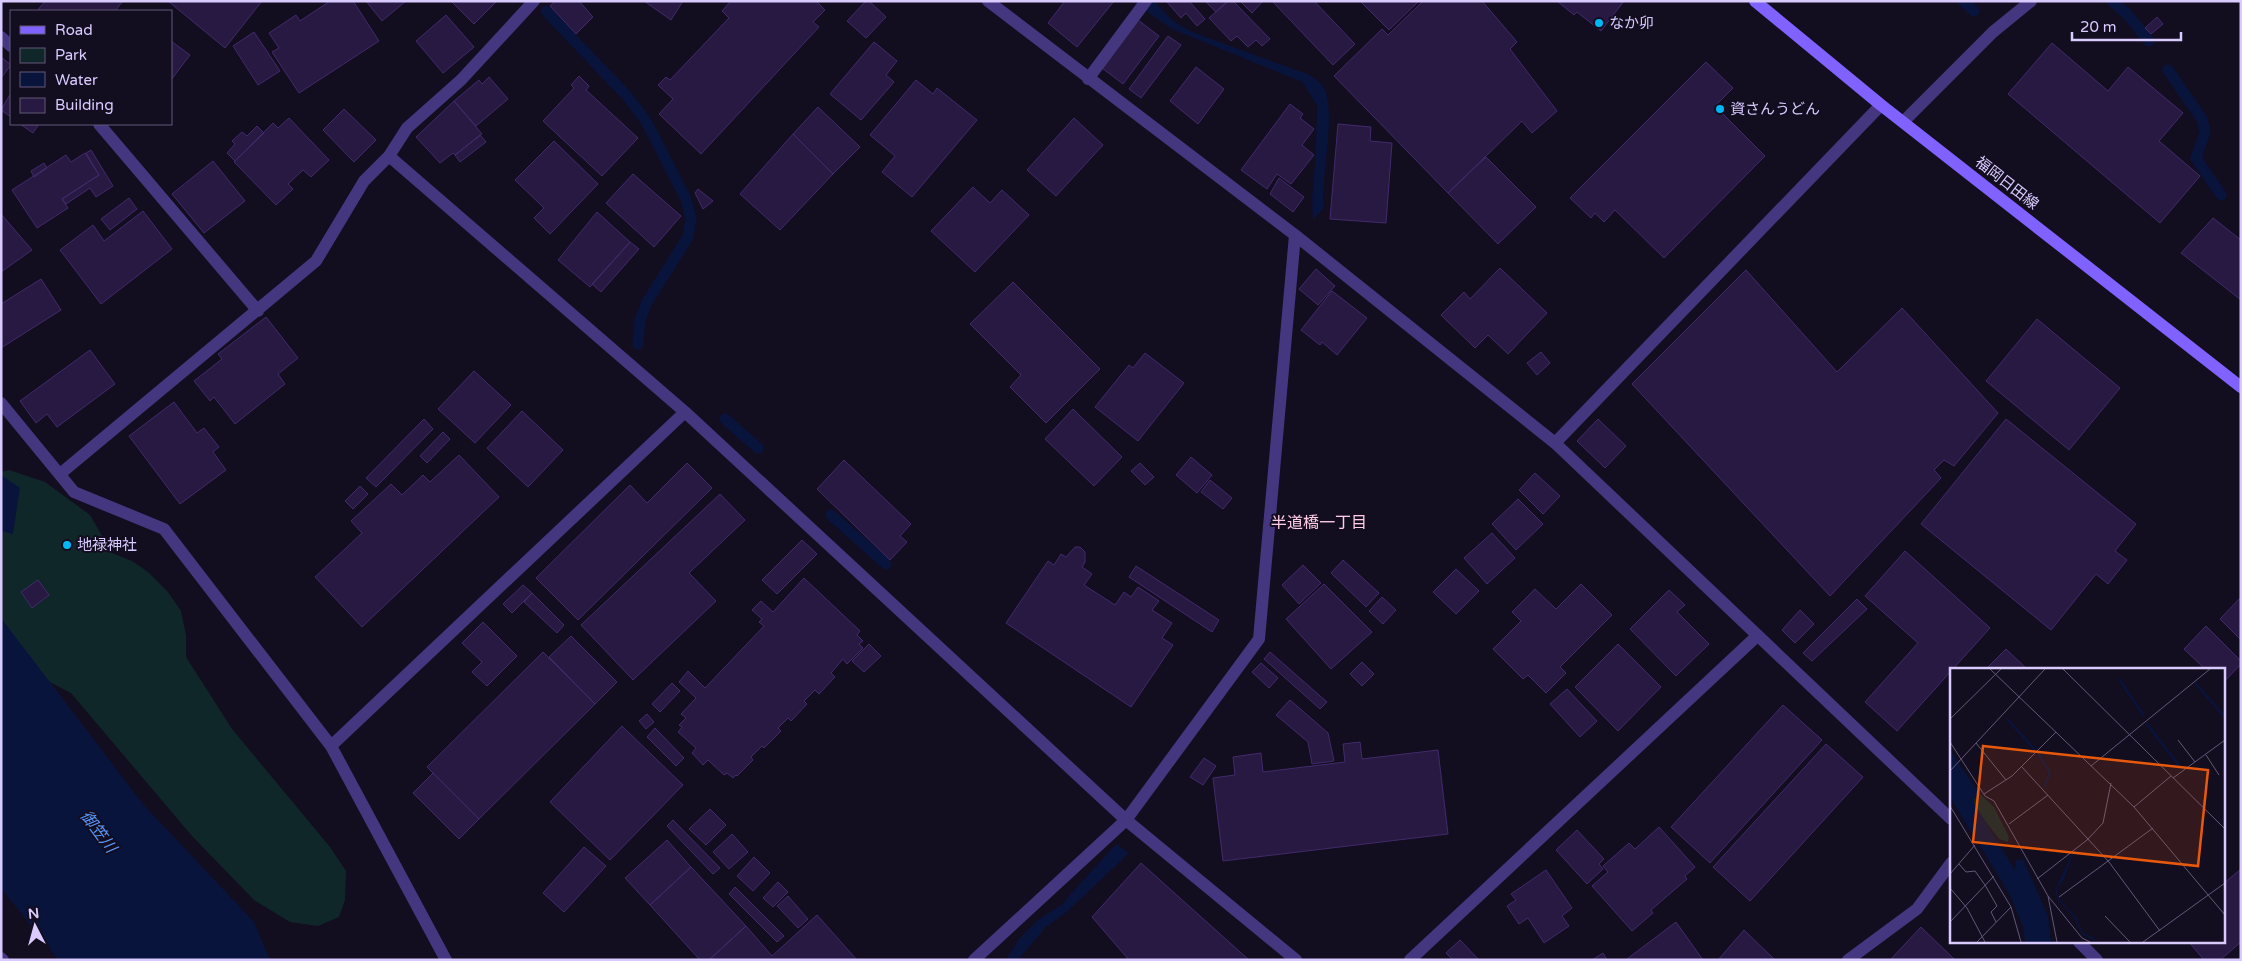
<svg xmlns="http://www.w3.org/2000/svg" width="2242" height="961" font-family="'Varela Round','Noto Sans JP',sans-serif">
	<rect width="100%" height="100%" fill="#130d20"/>
	<path fill="#10272a" d="M9,470L45,482L90,515L112,553L132,561L148,572L168,592L181,611L186,635V657L232,729L330,847L346,871L345,900L339,917L318,926L290,922L254,900L192,836L71,693L7,660L1,654V472Z"/>
	<path fill="#09143d" d="M1132,1H1154L1173,21L1192,32L1310,75C1314,78 1319,81 1322,85C1339,109 1319,179 1324,208L1313,220L1312,199L1316,154L1317,105L1302,82L1172,29Z
		M1,475L20,488L13,534L1,531Z
		M1,618L143,804L254,922L270,960H58L1,888Z
		M1116,844L1129,853L1068,911L1045,928L1018,960H1006L1019,939L1038,920L1062,904Z"/>
	<g fill="none" stroke-linecap="round" stroke-linejoin="round">
		<path stroke="#09143d" stroke-width="11" d="M1963,1L1974,11
			M2112,1L2127,14L2149,41
			M546,11L627,96L646,121L686,199L691,219L688,237L647,302L640,320L638,344
			M2168,70L2202,119L2205,132L2196,158L2221,195
			M725,419L758,448
			M831,515L886,564"/>
	</g>
	<path fill="#271941" stroke="#422a6d" d="M45,1H123L115,11H37Z
		M168,1H262L225,48Z
		M330,1H353L379,41L299,93L272,52L279,48L269,33L296,15L300,21Z
		M366,1H406L382,21Z
		M451,1H497L474,24Z
		M555,1H579L593,17L576,34L550,6Z
		M644,1H683L671,20Z
		M731,1H816L825,10L813,22L819,27L701,154L659,114L673,99L658,85L666,77L670,80L729,18L722,11Z
		M866,1H869L886,17L866,38L847,21Z
		M1065,1H1114L1077,47L1048,23Z
		M1166,1H1189L1205,19L1197,26L1186,13L1181,18Z
		M1205,1H1228L1216,12Z
		M1228,1H1233L1270,39L1262,46L1256,40L1248,47L1237,36L1231,41L1209,18Z
		M1240,1H1263L1252,13Z
		M1272,1H1314L1355,44L1333,65Z
		M1360,1H1419L1389,30Z
		M1423,1H1482L1517,42L1510,49L1557,111L1532,133L1522,121L1448,193L1334,76L1382,29L1388,35Z
		M1557,1H1624L1601,31L1577,12L1574,15Z
		M446,15L474,47L443,73L416,41Z
		M2157,17L2163,24L2151,34L2145,28Z
		M1138,20L1159,36L1123,84L1102,68Z
		M254,32L280,71L258,85L233,46Z
		M1168,36L1181,45L1141,98L1129,89Z
		M171,41L190,55L171,80Z
		M874,42L897,61L886,75L894,82L861,120L830,94Z
		M2052,43L2108,91L2128,67L2183,113L2159,141L2200,176L2160,223L2008,94Z
		M1,57L11,65L1,78Z
		M1706,62L1733,88L1715,106L1765,156L1664,258L1615,210L1604,222L1595,213L1591,218L1570,198Z
		M1196,67L1224,89L1198,124L1170,101Z
		M579,76L589,86L586,90L638,138L602,176L543,121L574,88L571,85Z
		M489,77L508,99L476,126L454,101L479,80L482,84Z
		M916,80L933,94L937,88L977,120L912,197L882,172L895,156L870,135Z
		M11,93V117L1,110Z
		M454,101L482,134L455,155L453,153L440,163L416,137Z
		M1290,104L1303,114L1300,118L1314,129L1302,145L1314,155L1291,184L1277,174L1267,189L1241,170Z
		M818,107L860,147L833,174L793,134Z
		M344,109L376,140L354,162L323,130Z
		M289,118L329,160L311,177L303,170L288,184L293,189L276,205L234,162L273,123L278,128Z
		M1074,118L1103,145L1056,196L1027,170Z
		M20,124H39L33,133Z
		M1338,124L1371,127L1370,141L1392,143L1386,223L1330,219Z
		M257,126L264,133L235,161L227,153L235,144L232,141L242,132L247,136Z
		M793,134L833,174L780,230L740,194Z
		M480,135L486,142L460,162L455,155Z
		M554,141L598,184L550,234L534,218L544,208L515,180Z
		M91,150L113,186L96,197L90,188L66,204L62,199L99,175L86,153Z
		M85,153L99,175L62,199L68,208L37,228L12,190L66,155L71,162Z
		M1486,157L1536,207L1498,244L1448,193Z
		M213,161L245,201L204,233L172,194Z
		M44,163L47,168L34,177L31,171Z
		M633,174L681,216L654,247L606,203Z
		M1279,178L1304,197L1293,212L1270,194Z
		M973,187L990,203L1002,190L1029,215L975,272L931,231Z
		M698,189L713,201L703,209L695,193Z
		M129,198L137,209L110,230L101,219Z
		M143,211L172,249L101,304L60,250L93,225L104,241Z
		M597,212L630,242L590,287L558,260Z
		M1,214L32,250L1,272Z
		M2213,218L2241,240V300L2181,253Z
		M630,242L639,249L601,292L592,284Z
		M1500,268L1547,313L1508,354L1488,335L1475,348L1441,315L1464,292L1470,299Z
		M1316,269L1335,286L1318,305L1299,289Z
		M1746,270L1837,372L1902,308L1998,413L1954,466L1944,460L1934,470L1941,478L1830,596L1632,384Z
		M41,279L61,310L1,348V304Z
		M1013,282L1100,369L1046,423L1010,387L1021,375L970,324Z
		M1332,291L1367,318L1337,355L1322,342L1320,345L1301,330Z
		M266,317L298,358L278,374L285,384L235,424L214,397L210,401L194,381L222,359L218,354Z
		M2037,319L2120,388L2069,450L1986,381Z
		M90,350L115,384L57,427L47,414L36,423L20,401Z
		M1541,352L1550,363L1537,375L1527,363Z
		M1145,353L1184,383L1138,441L1095,407L1129,365L1133,368Z
		M474,371L511,405L475,443L438,409Z
		M174,402L197,433L204,428L219,447L213,452L226,470L180,504L129,436Z
		M1073,409L1122,457L1094,486L1045,439Z
		M522,411L563,450L528,487L487,448Z
		M424,419L433,429L376,487L366,478Z
		M1598,419L1626,446L1605,468L1577,441Z
		M2006,419L2136,524L2115,551L2127,560L2108,584L2096,574L2051,630L1921,524Z
		M443,432L450,439L427,463L420,456Z
		M459,455L499,497L362,627L315,577L362,533L351,521L391,484L402,495L423,475L430,482Z
		M1191,457L1212,475L1197,493L1176,475Z
		M844,460L911,524L900,536L907,542L890,560L817,489Z
		M687,463L712,488L578,620L536,578L630,485L647,503Z
		M1140,463L1154,477L1145,485L1131,471Z
		M1535,473L1560,496L1543,514L1519,490Z
		M1210,480L1232,498L1223,509L1201,492Z
		M360,486L368,494L353,509L345,501Z
		M720,494L745,520L689,573L716,601L633,680L581,625Z
		M1518,499L1543,524L1516,550L1492,524Z
		M1492,533L1515,558L1487,584L1464,558Z
		M802,540L817,554L777,594L762,580Z
		M1075,547H1080L1085,552V562L1082,567L1092,574L1084,585L1115,605L1124,592L1131,597L1138,587L1159,601L1152,610L1172,623L1162,638L1173,645L1131,707L1006,623L1048,561L1054,565L1061,554L1066,557Z
		M1905,551L1990,628L1897,731L1865,702L1918,643L1865,596Z
		M1343,560L1379,593L1366,607L1331,573Z
		M1303,565L1321,583L1299,604L1282,585Z
		M1136,566L1219,620L1212,632L1129,577Z
		M1456,569L1479,591L1456,614L1433,592Z
		M804,578L860,631L857,635L863,641L859,644L863,648L847,664L843,659L831,673L835,677L819,694L815,690L804,701L807,704L791,721L788,718L778,728L781,731L764,748L762,746L751,757L753,760L737,776L736,775L733,778L727,773L724,775L708,760L703,765L692,753L696,748L678,732L682,727L679,725L686,718L681,714L696,698L679,682L688,671L705,688L764,626L759,622L762,619L752,610L761,601L773,612Z
		M38,580L49,595L32,608L21,592Z
		M1324,584L1372,632L1331,669L1286,619Z
		M1581,584L1612,615L1560,667L1566,673L1546,693L1528,675L1523,679L1493,649L1521,621L1512,612L1535,589L1556,609Z
		M523,585L532,593L512,613L503,604Z
		M1669,590L1685,605L1677,612L1709,644L1676,676L1630,629Z
		M532,593L564,625L557,633L524,602Z
		M1382,597L1396,610L1383,624L1369,611Z
		M2241,597V640L2220,619Z
		M1857,599L1867,609L1812,661L1803,653Z
		M1800,610L1814,624L1795,643L1782,630Z
		M483,622L517,656L487,686L472,672L482,662L462,643Z
		M2206,626L2241,661V664L2223,683V670H2206L2184,649Z
		M571,636L617,682L595,704L549,657Z
		M869,644L881,656L864,672L852,661Z
		M1618,644L1661,687L1618,731L1575,687Z
		M2006,649L2028,670H1985Z
		M543,652L595,704L479,819L427,767Z
		M1270,652L1327,702L1320,709L1264,659Z
		M1362,662L1374,674L1362,686L1350,674Z
		M1261,663L1278,678L1269,688L1252,672Z
		M672,683L680,691L660,712L652,704Z
		M1567,689L1597,721L1580,737L1550,704Z
		M1290,700L1328,733L1334,761L1312,764L1308,742L1276,715Z
		M1783,705L1822,740L1710,863L1671,827Z
		M647,714L654,722L646,729L639,721Z
		M622,726L683,785L610,860L550,802Z
		M655,728L684,758L676,766L647,737Z
		M1360,742L1362,759L1438,750L1448,834L1223,861L1213,778L1235,775L1233,757L1261,753L1263,772L1345,762L1343,744Z
		M1826,744L1863,777L1750,901L1713,867Z
		M1204,758L1216,766L1203,785L1190,777Z
		M433,773L479,819L459,839L413,793Z
		M710,809L726,825L706,845L689,829Z
		M673,820L720,868L713,874L667,826Z
		M1659,827L1695,867L1685,876L1687,879L1651,910L1653,913L1632,931L1592,886L1608,872L1603,866L1629,843L1635,849Z
		M1577,830L1604,859L1599,864L1603,869L1587,884L1556,850Z
		M732,834L748,852L729,869L713,852Z
		M667,840L691,867L650,905L625,878Z
		M584,847L606,866L564,912L543,893Z
		M754,857L770,873L753,891L737,876Z
		M1141,863L1249,960H1129L1092,917Z
		M691,867L746,926L709,960H700L650,905Z
		M2241,869V942L2220,960H2204L2189,942H2223V884Z
		M1546,870L1572,908L1562,916L1569,926L1544,943L1528,918L1519,924L1507,906L1516,900L1511,894Z
		M778,882L788,892L773,907L763,898Z
		M735,887L784,936L777,942L729,894Z
		M788,896L808,919L798,928L777,906Z
		M817,915L857,960H709L746,926L772,956Z
		M1676,922L1703,960H1627V959Z
		M1921,927L1955,960H1890Z
		M1744,930L1775,960H1718Z
		M1460,940L1479,960H1453L1446,953Z
		M1603,953L1607,960H1592Z"/>
	<g fill="none" stroke-linecap="round" stroke-linejoin="round">
		<path stroke="#45377f" stroke-width="12" d="M1848,960L1917,909L1951,863"/>
		<path stroke="#45377f" stroke-width="12" d="M988,1L1295,235L1555,443L1951,819
			M1,37L11,46
			M1088,79L1146,1
			M1903,122L1993,32L2031,1
			M99,124L258,311
			M389,156L685,412L1126,820L1296,960
			M1,403L74,492L164,529L331,746L446,960
			M1555,443L1881,105
			M60,474L316,261L364,181L389,156L407,128L461,80L534,1
			M331,746L685,412
			M2079,942L2097,960
			M1,958L3,960
			M974,960L1126,820L1259,639L1295,235
			M1410,960L1757,636"/>
		<path stroke="#7f62ff" stroke-width="12" d="M1755,1L1881,105L2241,387"/>
	</g>
	<g fill="#00b7f6" stroke="#130d20" stroke-width="2">
		<circle cx="1599" cy="23" r="5"/>
		<circle cx="1720" cy="109" r="5"/>
		<circle cx="67" cy="545" r="5"/>
	</g>
	<g text-anchor="middle" stroke-width="4" stroke-linejoin="round" paint-order="stroke">
		<g font-size="15" fill="#d9cbff" stroke="#130d20" text-anchor="start">
			<text x="1609" y="28">なか卯</text>
			<text x="1730" y="114">資さんうどん</text>
			<text x="77" y="550">地禄神社</text>
		</g>
		<g font-size="15" fill="#d9cbff" stroke="#130d20">
			<text transform="translate(2007 183) rotate(38)" y="5">福岡日田線</text>
		</g>
		<g font-size="16" fill="#ffcde5" stroke="#130d20">
			<text x="1319" y="528">半道橋一丁目</text>
		</g>
		<g font-size="16" font-style="italic" fill="#5998ff" stroke="#130d20">
			<text transform="translate(99 831) rotate(53)" y="6">御笠川</text>
		</g>
	</g>
	<g transform="translate(1950 668)">
		<rect width="275" height="275" fill="#130d20"/>
		<path d="M29,125L44,139L59,169L58,174L49,171L22,136L25,126Z" fill="#10272a"/>
		<path d="M0,82L30,127L29,132L24,130V135L65,202L66,192L73,191L98,248L101,274H75L73,259L61,229L0,129ZM136,174L122,189L114,211L107,220V224L109,231L126,249L133,265L143,269L147,274L132,266L123,248L108,232L106,225V220L121,188Z" fill="#09143d"/>
		<path fill="none" stroke="#09143d" stroke-width="2.5" d="M169,11L194,48M245,15L275,49M57,51L85,82M196,55L231,100M88,85L100,105L94,119"/>
		<path fill="none" stroke="#625979" stroke-width="1" d="M40,1L184,139L275,247M113,1L275,161M0,51L51,1M228,72L245,94M0,74L35,128L44,133L98,228L132,270L140,274M26,75L56,112M256,87L269,107M71,98L159,194L210,263M141,98L260,1M0,103L95,1M223,110L275,72M34,126L62,108L106,64M0,138L61,239L71,274M184,139L221,108M59,156L98,127M9,196L16,204L25,203L35,217L47,238L41,244L46,254M0,206L25,177M87,211L137,172L153,155L161,115M0,220L17,240L35,274M98,228L107,274M109,229L203,160M155,248L180,274M0,254L44,208M27,274L61,239M193,274L275,215"/>
		<path fill="#e8590c" fill-opacity="0.15" stroke="#e8590c" stroke-width="2.5" d="M33,78L258,102L248,198L23,174Z"/>
		<rect width="275" height="275" fill="none" stroke="#d9cbff" stroke-width="2.5"/>
	</g>
	<rect width="2242" height="961" fill="none" stroke="#d9cbff" stroke-width="5"/>
	<rect x="10" y="10" width="162" height="115" fill="#130d20" stroke="#625979"/>
	<rect x="20" y="26" width="25" height="8" fill="#7f62ff" stroke="#625979"/>
	<text x="55" y="35" font-size="15" fill="#d9cbff">Road</text>
	<rect x="20" y="48" width="25" height="15" fill="#10272a" stroke="#625979"/>
	<text x="55" y="60" font-size="15" fill="#d9cbff">Park</text>
	<rect x="20" y="72" width="25" height="15" fill="#09143d" stroke="#625979"/>
	<text x="55" y="85" font-size="15" fill="#d9cbff">Water</text>
	<rect x="20" y="98" width="25" height="15" fill="#271941" stroke="#625979"/>
	<text x="55" y="110" font-size="15" fill="#d9cbff">Building</text>
	<g transform="translate(35 926) rotate(354)" stroke="#130d20" stroke-width="4" paint-order="stroke">
	<path d="M0-4L9 19L0 12L-9 19Z" fill="#d9cbff"/>
	<text y="-8" font-size="14" font-weight="bold" text-anchor="middle" fill="#d9cbff">N</text>
	</g>
	<path d="M2072 32v8h109v-8" fill="none" stroke="#d9cbff" stroke-width="2.5"/>
	<text x="2080" y="32" font-size="15" fill="#d9cbff" stroke="#130d20" stroke-width="4" paint-order="stroke">20 m</text>
</svg>
